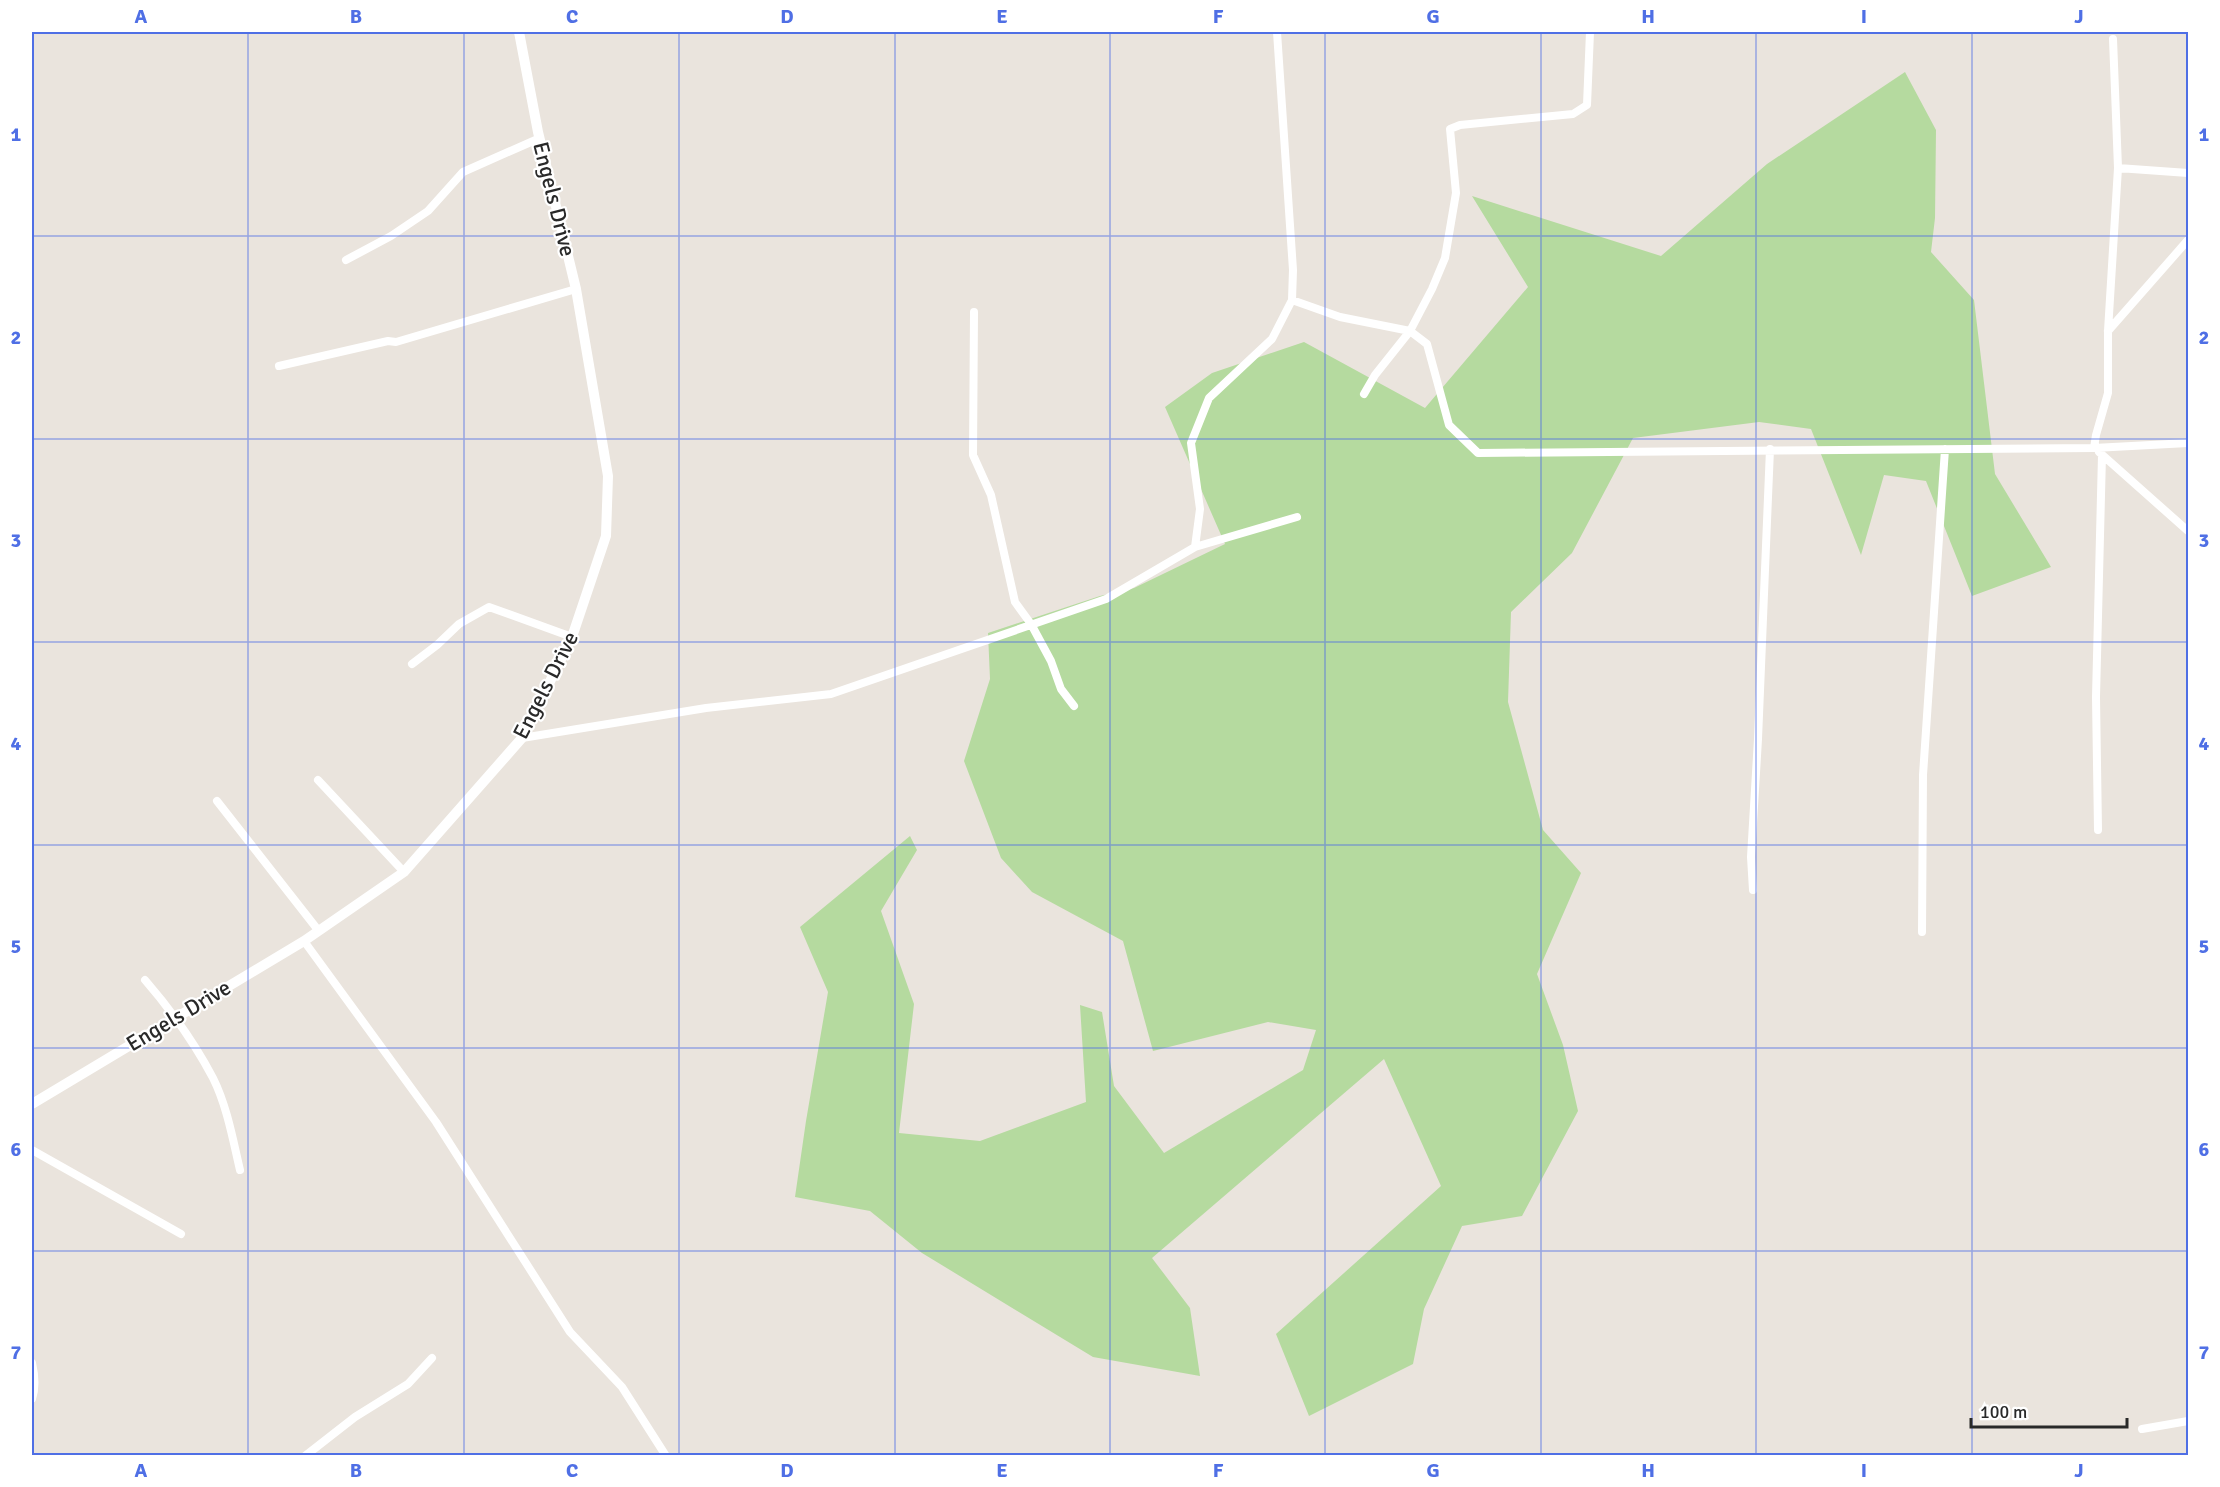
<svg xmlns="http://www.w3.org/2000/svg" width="2220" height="1487" font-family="Signika,sans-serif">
	<rect width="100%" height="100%" fill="#eae4dd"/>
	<path fill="#b5da9f" d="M1905,72L1936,130L1935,218L1931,252L1974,300L1995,474L2051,567L1972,596L1926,481L1884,475L1861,555L1811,429L1759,422L1633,438L1572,553L1511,612L1508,702L1543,830L1581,873L1537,974L1563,1045L1578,1111L1522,1216L1462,1226L1424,1309L1413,1364L1309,1416L1276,1334L1441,1186L1384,1059L1152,1258L1190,1308L1200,1376L1093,1357L922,1253L870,1211L795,1197L806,1121L828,992L800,927L910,836L917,850L881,911L914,1004L899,1133L980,1141L1086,1102L1080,1005L1102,1012L1114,1086L1164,1153L1303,1070L1316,1030L1268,1022L1153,1051L1123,941L1032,892L1001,858L964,761L990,679L988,633L1100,596L1134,588L1225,544L1165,407L1212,373L1304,342L1425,408L1528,287L1472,196L1661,256L1767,164Z"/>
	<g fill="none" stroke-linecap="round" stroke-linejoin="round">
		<path stroke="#fff" stroke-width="8" d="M1277,32L1293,270L1292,300L1340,317L1410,331L1427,344L1449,425L1478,453L2094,448L2188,443
			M2118,168L2188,173
			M346,260L391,236L428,211L463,172L540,138
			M974,312L973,455L991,495L1015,602L1031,624L1051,661L1061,689L1074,706
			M2108,331L2188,240
			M279,366L388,341L396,342L576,289
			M1364,394L1375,375L1410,331L1432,289L1445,258L1456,193L1450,129L1460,125L1573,114L1587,105L1590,32
			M2094,448L2096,435L2108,393V331L2118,168L2113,39
			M2099,452L2188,531
			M1195,547L1297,517
			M412,664L437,645L459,624L489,607L572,637
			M522,738L706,708L831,694L1106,599L1195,547L1200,509L1191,443L1209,398L1272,339L1292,300
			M318,780L404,872
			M217,801L318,930
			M2098,830L2096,697L2102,455
			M1753,890L1751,857L1758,739L1770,449
			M1922,932L1923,775L1945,449
			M304,941L436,1122L570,1332L622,1387L666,1456
			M145,980C171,1010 194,1042 213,1078C227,1106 233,1140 240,1170
			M32,1150L181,1234
			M32,1363C35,1376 36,1387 32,1399
			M2142,1429L2188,1421
			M305,1456L355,1417L408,1384L432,1358"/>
		<path stroke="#fff" stroke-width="10" d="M32,1104L304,941L404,872L522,738L572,637L606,536L608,476L576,289L538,132L519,32"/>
	</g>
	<path fill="none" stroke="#4f6fe5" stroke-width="1.5" stroke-opacity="0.55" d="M248,32V1456M464,32V1456M679,32V1456M895,32V1456M1110,32V1456M1325,32V1456M1541,32V1456M1756,32V1456M1972,32V1456M32,236H2188M32,439H2188M32,642H2188M32,845H2188M32,1048H2188M32,1251H2188"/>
	<g text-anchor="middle" stroke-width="4.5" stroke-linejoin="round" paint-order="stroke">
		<g font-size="22" fill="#292929" stroke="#fff">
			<text transform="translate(555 199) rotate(76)" y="8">Engels Drive</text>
			<text transform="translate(545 685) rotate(-63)" y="8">Engels Drive</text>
			<text transform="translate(178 1015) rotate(-31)" y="8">Engels Drive</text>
		</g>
	</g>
	<rect width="2220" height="1487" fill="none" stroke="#ffffff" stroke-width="66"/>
	<path d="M1971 1418v9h156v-9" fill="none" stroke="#292929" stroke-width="3"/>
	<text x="1980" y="1418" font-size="18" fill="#292929" stroke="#ffffff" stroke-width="4.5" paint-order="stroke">100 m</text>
	<rect x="33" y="33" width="2154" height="1421" fill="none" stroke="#4f6fe5" stroke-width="2"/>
	<g font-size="20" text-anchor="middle" font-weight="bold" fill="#4f6fe5">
		<text x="141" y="23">A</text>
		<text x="356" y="23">B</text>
		<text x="572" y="23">C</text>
		<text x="787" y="23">D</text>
		<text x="1002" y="23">E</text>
		<text x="1218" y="23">F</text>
		<text x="1433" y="23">G</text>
		<text x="1648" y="23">H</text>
		<text x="1864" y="23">I</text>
		<text x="2079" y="23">J</text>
		<text x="16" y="141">1</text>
		<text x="2204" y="141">1</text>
		<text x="16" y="344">2</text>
		<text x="2204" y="344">2</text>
		<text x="16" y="547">3</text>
		<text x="2204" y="547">3</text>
		<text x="16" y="750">4</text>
		<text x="2204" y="750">4</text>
		<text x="16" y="953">5</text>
		<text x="2204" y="953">5</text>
		<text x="16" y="1156">6</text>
		<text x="2204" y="1156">6</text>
		<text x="16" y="1359">7</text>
		<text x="2204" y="1359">7</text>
		<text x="141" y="1477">A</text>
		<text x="356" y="1477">B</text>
		<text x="572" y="1477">C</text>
		<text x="787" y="1477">D</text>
		<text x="1002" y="1477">E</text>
		<text x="1218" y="1477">F</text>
		<text x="1433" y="1477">G</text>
		<text x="1648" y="1477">H</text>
		<text x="1864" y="1477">I</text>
		<text x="2079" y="1477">J</text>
	</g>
</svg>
